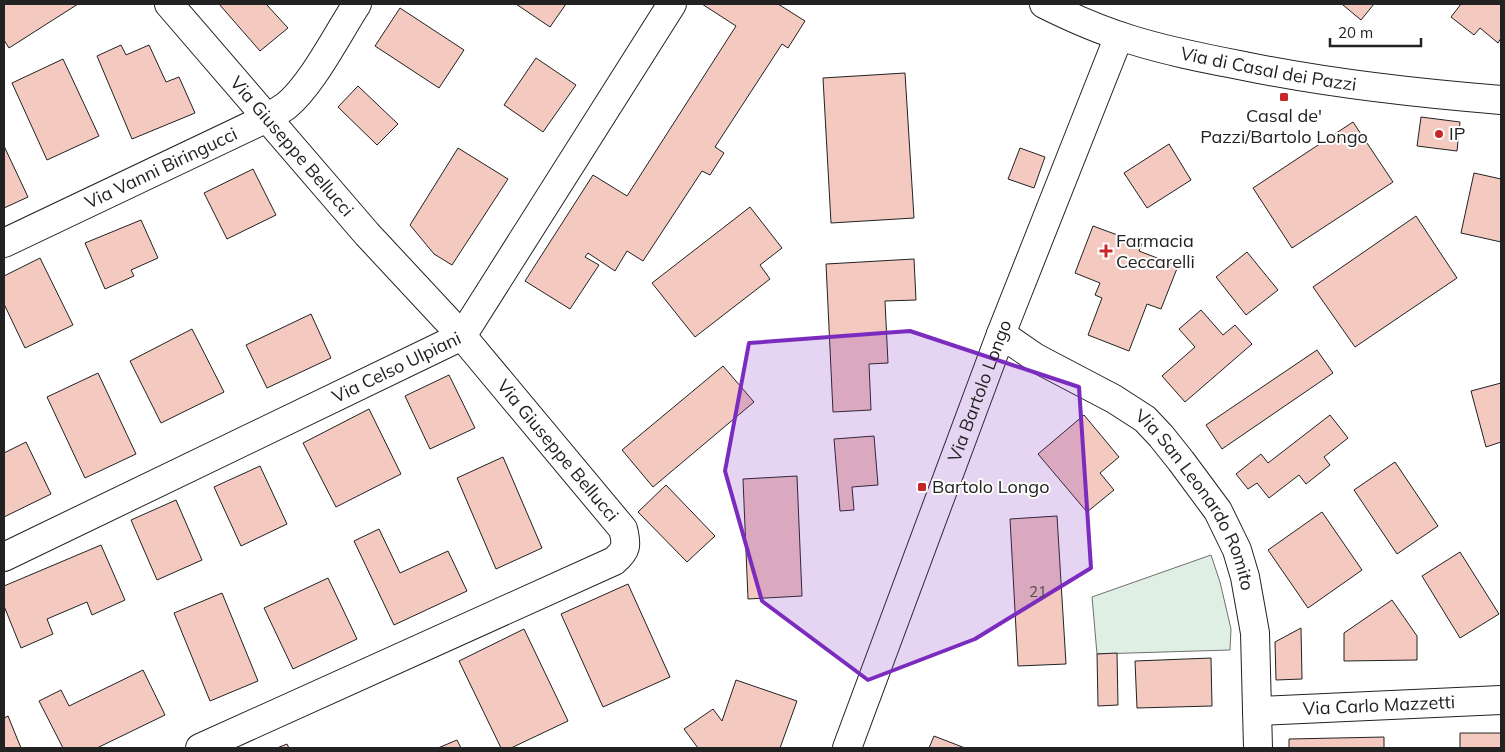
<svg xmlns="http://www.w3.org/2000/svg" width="1505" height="752" font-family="Mulish,sans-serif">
	<rect width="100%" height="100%" fill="#fff"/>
	<path fill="#e0efe3" stroke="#6f6f6f" d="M1211,555L1220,582L1231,629L1230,650L1097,654L1092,597Z"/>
	<path fill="#f3c9c0" stroke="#222" d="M4,4H78L9,48L4,40Z
		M219,4H266L288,28L260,51Z
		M516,4H566L550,27Z
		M702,4H778L805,21L788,48L782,44L715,147L724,153L710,175L702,171L643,261L627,251L615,271L588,253L585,257L599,265L570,309L525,281L593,175L627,196L736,26Z
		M1344,4H1374L1361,20L1343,5Z
		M1461,4H1501V38L1498,43L1480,28L1474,35L1451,17Z
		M400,8L464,50L439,88L375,46Z
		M121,45L126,55L149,45L166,82L179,77L195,113L132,139L97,56Z
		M536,58L576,85L543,132L504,105Z
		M63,59L99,136L47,160L12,83Z
		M905,73L914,218L831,223L823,78Z
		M358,86L398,124L377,145L338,107Z
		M1421,117L1460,122L1457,151L1417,146Z
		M1353,122L1393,182L1292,248L1253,188Z
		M1169,144L1191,180L1147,208L1124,173Z
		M4,146L28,197L4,208Z
		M458,148L508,179L452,265L434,254L410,225Z
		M1020,148L1045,157L1034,188L1008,179Z
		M253,169L276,215L227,239L204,193Z
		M1474,173L1501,179V242L1461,233Z
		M750,207L782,248L760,265L770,279L695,337L652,283Z
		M1416,216L1457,278L1355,347L1313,287Z
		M141,220L158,258L131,270L134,276L105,289L85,243Z
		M1093,226L1142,244L1139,251L1178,266L1161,309L1147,304L1129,351L1088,335L1102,298L1095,295L1100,283L1075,273Z
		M1247,252L1278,290L1246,315L1216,277Z
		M40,258L73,325L25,348L4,304V276Z
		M914,259L916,300L885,301L888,363L869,364L871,410L833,412L826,264Z
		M1201,310L1223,335L1235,325L1252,344L1185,402L1162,376L1195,347L1179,329Z
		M311,314L331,358L267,388L246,345Z
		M192,329L224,392L161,423L130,361Z
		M1317,350L1333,373L1222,449L1206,425Z
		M723,366L754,402L653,487L622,450Z
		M98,373L136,454L85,478L47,397Z
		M449,375L475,428L430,449L405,396Z
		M1501,383V442L1486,447L1471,391Z
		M369,409L401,474L336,507L303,443Z
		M1084,415L1119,457L1100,473L1114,490L1087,512L1038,454Z
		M1330,415L1348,438L1324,457L1330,465L1306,484L1299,475L1269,498L1257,483L1248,489L1236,474L1261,454L1268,463Z
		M874,436L878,485L852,487L854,510L840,511L834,439Z
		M26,442L51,494L4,517V453Z
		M503,457L542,548L496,569L457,478Z
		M1395,462L1438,526L1397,554L1354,490Z
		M260,466L287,524L241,546L214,487Z
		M797,476L802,596L748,599L743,479Z
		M666,485L715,536L687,562L638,512Z
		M176,500L202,560L157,580L131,520Z
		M1322,512L1362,570L1308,608L1268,550Z
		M1057,516L1066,664L1018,666L1010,519Z
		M379,529L400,573L448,551L467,591L394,625L354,541Z
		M101,545L125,600L92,615L87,602L47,619L53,634L21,648L4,606V586Z
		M1460,552L1499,614L1460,638L1422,576Z
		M328,578L357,639L293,669L264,608Z
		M628,584L670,677L603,707L561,614Z
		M222,593L258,681L210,701L174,613Z
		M1392,600L1417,636V660L1344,661V633Z
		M1301,628L1302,679L1276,680L1275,642Z
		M524,629L568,721L511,748H501L459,661Z
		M1117,653L1118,705L1098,706L1097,654Z
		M1211,658L1212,706L1137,708L1135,661Z
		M143,670L165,715L97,748H63L39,701L61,690L69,706Z
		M736,680L797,701L780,748H685H698L684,729L713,709L722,721Z
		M8,716L21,748H4V718Z
		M1460,733H1501V748H1460Z
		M934,736L965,748H929Z
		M1384,737V748H1289V739Z
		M457,740L461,748H438Z
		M287,744L289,748H277Z"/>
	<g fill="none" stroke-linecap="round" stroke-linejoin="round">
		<g stroke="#222" stroke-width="30">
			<g id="minor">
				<path id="s1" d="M169,4L367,234L462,336L623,529C627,545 627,550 614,561L200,748"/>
				<path id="s2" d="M4,243L267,118C273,114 280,110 286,106C312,85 338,33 357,4"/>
				<path id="s3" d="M1001,334L1036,358L1114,399L1145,419L1161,436L1181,461L1218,511L1237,550L1245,577L1255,633L1258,748"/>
				<path id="s4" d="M4,557L462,336L672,4"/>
				<path id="s5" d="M1257,711L1501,700"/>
			</g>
		</g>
		<g stroke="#222" stroke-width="30">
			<g id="tertiary">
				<path id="s6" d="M1044,4C1072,18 1102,31 1132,40C1167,51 1203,58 1239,65C1325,83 1413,93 1501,100"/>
				<path id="s7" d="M847,748L1001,334L1119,36"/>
			</g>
		</g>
		<use href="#minor" stroke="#fff" stroke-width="28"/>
		<use href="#tertiary" stroke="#fff" stroke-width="28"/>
	</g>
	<path fill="#7b2cbf" fill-opacity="0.2" stroke="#7b2cbf" stroke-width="4" stroke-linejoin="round" d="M910,331L1079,387L1091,568L975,639L868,680L762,601L725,471L749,343Z"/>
	<g fill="#c62828" stroke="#fff" stroke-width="2">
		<rect x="1279" y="92" width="10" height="10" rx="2.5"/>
		<circle cx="1439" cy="134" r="5"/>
		<path d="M1103.5 243.5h5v5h5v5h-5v5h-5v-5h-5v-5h5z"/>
		<rect x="917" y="482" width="10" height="10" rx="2.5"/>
	</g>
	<g text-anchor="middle" stroke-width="4" stroke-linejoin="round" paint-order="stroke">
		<g font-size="15" fill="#564c4a">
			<text x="1038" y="597">21</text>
		</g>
		<g font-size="18" fill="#222" stroke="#fff">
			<text dy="6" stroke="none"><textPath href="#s6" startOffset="235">Via di Casal dei Pazzi</textPath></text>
			<text dy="6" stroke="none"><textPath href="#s1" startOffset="188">Via Giuseppe Bellucci</textPath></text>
			<text dy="6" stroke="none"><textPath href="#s2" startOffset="174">Via Vanni Biringucci</textPath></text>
			<text dy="6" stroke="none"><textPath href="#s4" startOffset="436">Via Celso Ulpiani</textPath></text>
			<text dy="6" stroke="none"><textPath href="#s7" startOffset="381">Via Bartolo Longo</textPath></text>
			<text dy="6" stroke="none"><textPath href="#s1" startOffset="592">Via Giuseppe Bellucci</textPath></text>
			<text dy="6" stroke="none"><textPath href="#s3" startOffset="264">Via San Leonardo Romito</textPath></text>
			<text dy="6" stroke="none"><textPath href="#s5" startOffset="122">Via Carlo Mazzetti</textPath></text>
		</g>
		<g font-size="18" fill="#222" stroke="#fff" text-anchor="start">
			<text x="1284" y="122" text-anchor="middle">Casal de'<tspan x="1284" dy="21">Pazzi/Bartolo Longo</tspan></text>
			<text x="1449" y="140">IP</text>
			<text x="1116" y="247">Farmacia<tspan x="1116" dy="21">Ceccarelli</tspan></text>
			<text x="932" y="493">Bartolo Longo</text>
		</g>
	</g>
	<rect width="1505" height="752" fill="none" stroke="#222222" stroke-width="10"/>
	<path d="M1330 38v8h91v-8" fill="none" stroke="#222222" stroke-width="2.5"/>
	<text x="1338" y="38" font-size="15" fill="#222222" stroke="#ffffff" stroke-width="4" paint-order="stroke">20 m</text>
</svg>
